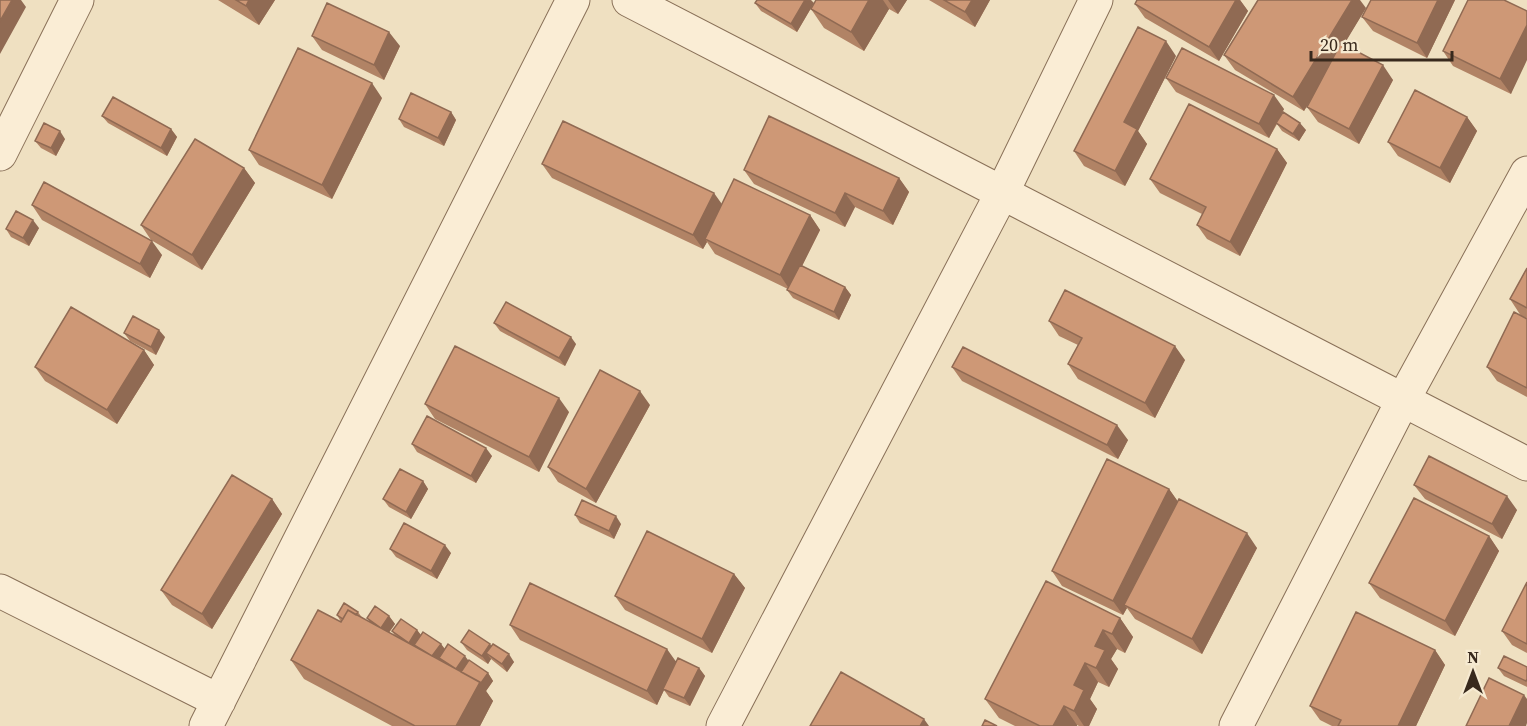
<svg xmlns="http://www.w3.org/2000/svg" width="1527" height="726" font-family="'Source Serif 4',serif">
	<rect width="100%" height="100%" fill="#efe0c1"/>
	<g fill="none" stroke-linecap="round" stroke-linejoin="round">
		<g stroke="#897058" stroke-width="35">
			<path id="street" d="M629,0L1527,464
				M0,154L77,0
				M0,591L219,701
				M206,726L573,0
				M723,726L1002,193L1096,0
				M1236,726L1403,400L1527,173"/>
		</g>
		<use href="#street" stroke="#faedd5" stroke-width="33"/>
	</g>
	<path fill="#b18365" d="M218,0H275L259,25Z
		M816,0H907L898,14L889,9L864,51L824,28L811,9Z
		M929,0H990L975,27Z
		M1137,0H1240L1248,11L1219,61L1145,18L1135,4Z
		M1455,0L1427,58L1373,31L1362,17Z
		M755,3H814L797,32L761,11Z
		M1366,8L1343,45L1393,80L1359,144L1318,122L1307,107L1318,86L1304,111L1235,70L1224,55Z
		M1527,11L1511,94L1453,66L1443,51Z
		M312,36L400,46L384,80L322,50Z
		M1176,56L1138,131L1147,144L1125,186L1084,166L1074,151Z
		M1166,78L1284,109L1278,120L1306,130L1299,141L1282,131L1277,124L1269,138L1176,92Z
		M382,98L332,199L259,165L249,150Z
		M451,112L456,120L444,146L404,127L399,119Z
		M102,116L171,129L177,137L167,156L108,123Z
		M1467,117L1477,131L1450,183L1398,156L1388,142Z
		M65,139L56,156L41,148L35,141Z
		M1277,149L1287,163L1240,256L1207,239L1197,225L1202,214L1160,193L1150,179Z
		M542,164L722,205L810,215L820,230L802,266L845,287L851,295L839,320L793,298L787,290L788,289L715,254L707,242L703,249L552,178Z
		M244,168L255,183L202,270L151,240L141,225Z
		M744,170L899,178L909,192L893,225L855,207L845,227L754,184Z
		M32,205L162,255L150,278L42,220Z
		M39,228L29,246L11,237L6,229Z
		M1527,268V397L1497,381L1487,367L1521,316L1510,299Z
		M1049,321L1185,360L1155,418L1078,379L1068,364L1078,345L1059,336Z
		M494,323L576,344L565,366L500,331Z
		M124,333L165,337L156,355L130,341Z
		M144,350L154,365L117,424L45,381L35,367Z
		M952,367L1128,440L1118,459L962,381Z
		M425,404L569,412L539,472L435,419Z
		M650,405L596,503L558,482L548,467Z
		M412,444L492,456L476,483L417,452Z
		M423,481L428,489L411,519L389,507L383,499Z
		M1414,485L1517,510L1502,539L1425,499Z
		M1169,489L1178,502L1257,548L1202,654L1135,619L1127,608L1123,615L1062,586L1052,571Z
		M272,499L282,514L212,629L172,605L161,590Z
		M575,515L621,524L614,539L580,523Z
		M1489,536L1499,551L1455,636L1380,598L1369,583Z
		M390,549L451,553L437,579L396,557Z
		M734,574L745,588L712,653L625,610L615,596Z
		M1527,582V653L1512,645L1502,631Z
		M358,612L363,619L370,622L367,618L389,616L395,624L389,633L395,636L392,631L417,630L421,635L441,644L445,649L469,661L488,673L493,681L486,691L493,701L480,726H392L304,679L291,660L341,622L337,615Z
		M1120,618L1133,637L1125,653L1117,649L1111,659L1118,669L1109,687L1098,682L1090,699L1097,709L1089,726H1079L1077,725V726H1015L999,718L985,699Z
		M510,625L676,661L699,668L705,676L690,706L669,697L664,690L657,705L520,640Z
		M461,642L491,646L514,662L507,672L491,659L488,664L467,650Z
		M1435,650L1445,665L1416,726H1332L1320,720L1310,706Z
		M1527,667V687L1504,676L1498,668Z"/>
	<path fill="#906a53" d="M12,0H21L26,7L0,54V21Z
		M249,0H275L259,25L246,6Z
		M805,0H811L814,3L797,32L791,24Z
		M869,0H883L889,9L864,51L851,32Z
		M888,0H907L898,14Z
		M972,0H990L975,27L965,12Z
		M1236,0H1240L1248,11L1219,61L1209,47Z
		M1352,0H1360L1366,8L1304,111L1293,97Z
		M1438,0H1455L1427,58L1417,43Z
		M1527,25V60L1511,94L1500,79Z
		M389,32L400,46L384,80L374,65Z
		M1166,41L1176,56L1138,131L1147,144L1125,186L1115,171L1124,122Z
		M1383,65L1393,80L1359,144L1349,129Z
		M372,83L382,98L332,199L322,185Z
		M1274,95L1284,109L1269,138L1259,124Z
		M451,112L456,120L444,146L438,138Z
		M1467,117L1477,131L1450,183L1440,168Z
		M1300,123L1306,130L1299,141L1293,134Z
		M171,129L177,137L167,156L161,148Z
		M60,131L65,139L56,156L51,148Z
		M1277,149L1287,163L1240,256L1230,242Z
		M244,168L255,183L202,270L192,255Z
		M899,178L909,192L893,225L883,211Z
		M714,193L724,207L705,239L707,242L703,249L693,235Z
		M845,193L855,207L845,227L835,213Z
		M810,215L820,230L790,290L780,275Z
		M33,220L39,228L29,246L23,238Z
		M152,241L162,255L150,278L140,264Z
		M845,287L851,295L839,320L834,312Z
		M159,330L165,337L156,355L151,347Z
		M571,337L576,344L565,366L559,358Z
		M1175,346L1185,360L1155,418L1145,403Z
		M144,350L154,365L117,424L107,410Z
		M640,391L650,405L596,503L586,489Z
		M559,398L569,412L539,472L529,457Z
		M1117,425L1128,440L1118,459L1107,445Z
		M486,448L492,456L476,483L471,476Z
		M423,481L428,489L411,519L406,512Z
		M1169,489L1179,503L1124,605L1127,608L1123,615L1113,601Z
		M1507,496L1517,510L1502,539L1492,524Z
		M272,499L282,514L212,629L202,614Z
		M616,516L621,524L614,539L609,531Z
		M1247,533L1257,548L1202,654L1192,639Z
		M1489,536L1499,551L1455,636L1445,621Z
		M445,545L451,553L437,579L431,571Z
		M734,574L745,588L712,653L702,639Z
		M389,616L395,624L386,636L381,628Z
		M1120,618L1133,637L1125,653L1112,634Z
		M417,630L423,638L414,645L416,648L414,651L409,643Z
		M1103,630L1117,649L1111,659L1118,669L1109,687L1096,668L1095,646Z
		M441,644L446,651L439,658L440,660L437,665L431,657Z
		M490,644L496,652L486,653L491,659L488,664L482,656Z
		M667,649L677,663L663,689L664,690L657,705L647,691Z
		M1435,650L1445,665L1416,726H1398Z
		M509,654L514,662L507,672L502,664Z
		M465,656L471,664L464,673L456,669Z
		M1085,663L1098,682L1090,699L1097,709L1089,726H1084L1074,711V685Z
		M699,668L705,676L690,706L684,698Z
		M488,673L493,681L486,691L493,701L480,726H456L480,682Z
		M1524,695L1527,699V723L1526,726H1509Z
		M1064,706L1077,725V726H1053Z
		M924,719L929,726H920Z"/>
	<path fill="#ce9876" stroke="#906a53" stroke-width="1.5" d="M0,0H12L0,21Z
		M236,0H249L246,6Z
		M757,0H805L791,24L755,3Z
		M816,0H869L851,32L811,9Z
		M944,0H972L965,12Z
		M1137,0H1236L1209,47L1135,4Z
		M1258,0H1352L1293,97L1224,55Z
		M1371,0H1438L1417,43L1362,17Z
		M1468,0H1504L1527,11V25L1500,79L1443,51Z
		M327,3L389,32L374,65L312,36Z
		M1138,27L1166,41L1124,122L1137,129L1115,171L1074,151Z
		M1341,43L1383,65L1349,129L1307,107Z
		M298,48L372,83L322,185L249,150Z
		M1182,48L1274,95L1259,124L1166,78Z
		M1415,90L1467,117L1440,168L1388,142Z
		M411,93L451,112L438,138L399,119Z
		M113,97L171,129L161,148L102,116Z
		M1189,104L1277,149L1230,242L1197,225L1206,207L1150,179Z
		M1283,112L1300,123L1293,134L1276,123Z
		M769,116L899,178L883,211L845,193L835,213L744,170Z
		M563,121L714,193L693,235L542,164Z
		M44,123L60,131L51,148L35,141Z
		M195,139L244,168L192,255L141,225Z
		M734,179L810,215L780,275L705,239Z
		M44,182L152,241L140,264L32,205Z
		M16,211L33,220L23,238L6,229Z
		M800,265L845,287L834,312L787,290Z
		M1527,268V308L1510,299Z
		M1065,290L1175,346L1145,403L1068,364L1082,338L1049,321Z
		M506,302L571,337L559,358L494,323Z
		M71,307L144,350L107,410L35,367Z
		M1514,312L1527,319V388L1487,367Z
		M133,316L159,330L151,347L124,333Z
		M455,346L559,398L529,457L425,404Z
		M963,347L1117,425L1107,445L952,367Z
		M600,370L640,391L586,489L548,467Z
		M427,416L486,448L471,476L412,444Z
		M1429,456L1507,496L1492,524L1414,485Z
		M1107,459L1169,489L1113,601L1052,571Z
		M400,469L423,481L406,512L383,499Z
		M232,475L272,499L202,614L161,590Z
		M1414,498L1489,536L1445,621L1369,583Z
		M1179,499L1247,533L1192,639L1124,605Z
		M582,500L616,516L609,531L575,515Z
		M404,523L445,545L431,571L390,549Z
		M647,531L734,574L702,639L615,596Z
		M1046,581L1120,618L1112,634L1103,630L1095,646L1105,650L1096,668L1085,663L1074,685L1084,690L1074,711L1064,706L1053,726H1040L985,699Z
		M1527,582V644L1502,631Z
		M530,583L667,649L647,691L510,625Z
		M344,603L358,612L356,615L348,610L343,619L337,615Z
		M375,606L389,616L381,628L367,618Z
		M318,610L341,622L348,610L480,682L456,726H415L291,660Z
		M1356,612L1435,650L1398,726H1338L1341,720L1310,706Z
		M401,619L417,630L409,643L392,631Z
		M469,630L490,644L482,656L461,642Z
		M423,632L441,644L432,656L414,645Z
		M448,644L465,656L456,669L439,658Z
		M493,644L509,654L502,664L486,653Z
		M1504,656L1527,667V679L1526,681L1498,668Z
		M678,658L699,668L684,698L663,689Z
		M469,660L488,673L481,683L461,672Z
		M841,672L924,719L920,726H810Z
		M1489,678L1524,695L1509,726H1466Z
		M985,720L997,726H982Z"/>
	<g transform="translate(1473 672)" stroke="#f6ead1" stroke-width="4.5" paint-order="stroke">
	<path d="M0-4.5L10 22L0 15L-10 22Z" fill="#38291d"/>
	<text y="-9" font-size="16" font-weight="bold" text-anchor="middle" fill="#38291d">N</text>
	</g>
	<path d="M1311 51v9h141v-9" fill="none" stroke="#38291d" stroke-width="3"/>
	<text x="1320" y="51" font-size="18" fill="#38291d" stroke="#f6ead1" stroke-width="4.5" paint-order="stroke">20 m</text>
</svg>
